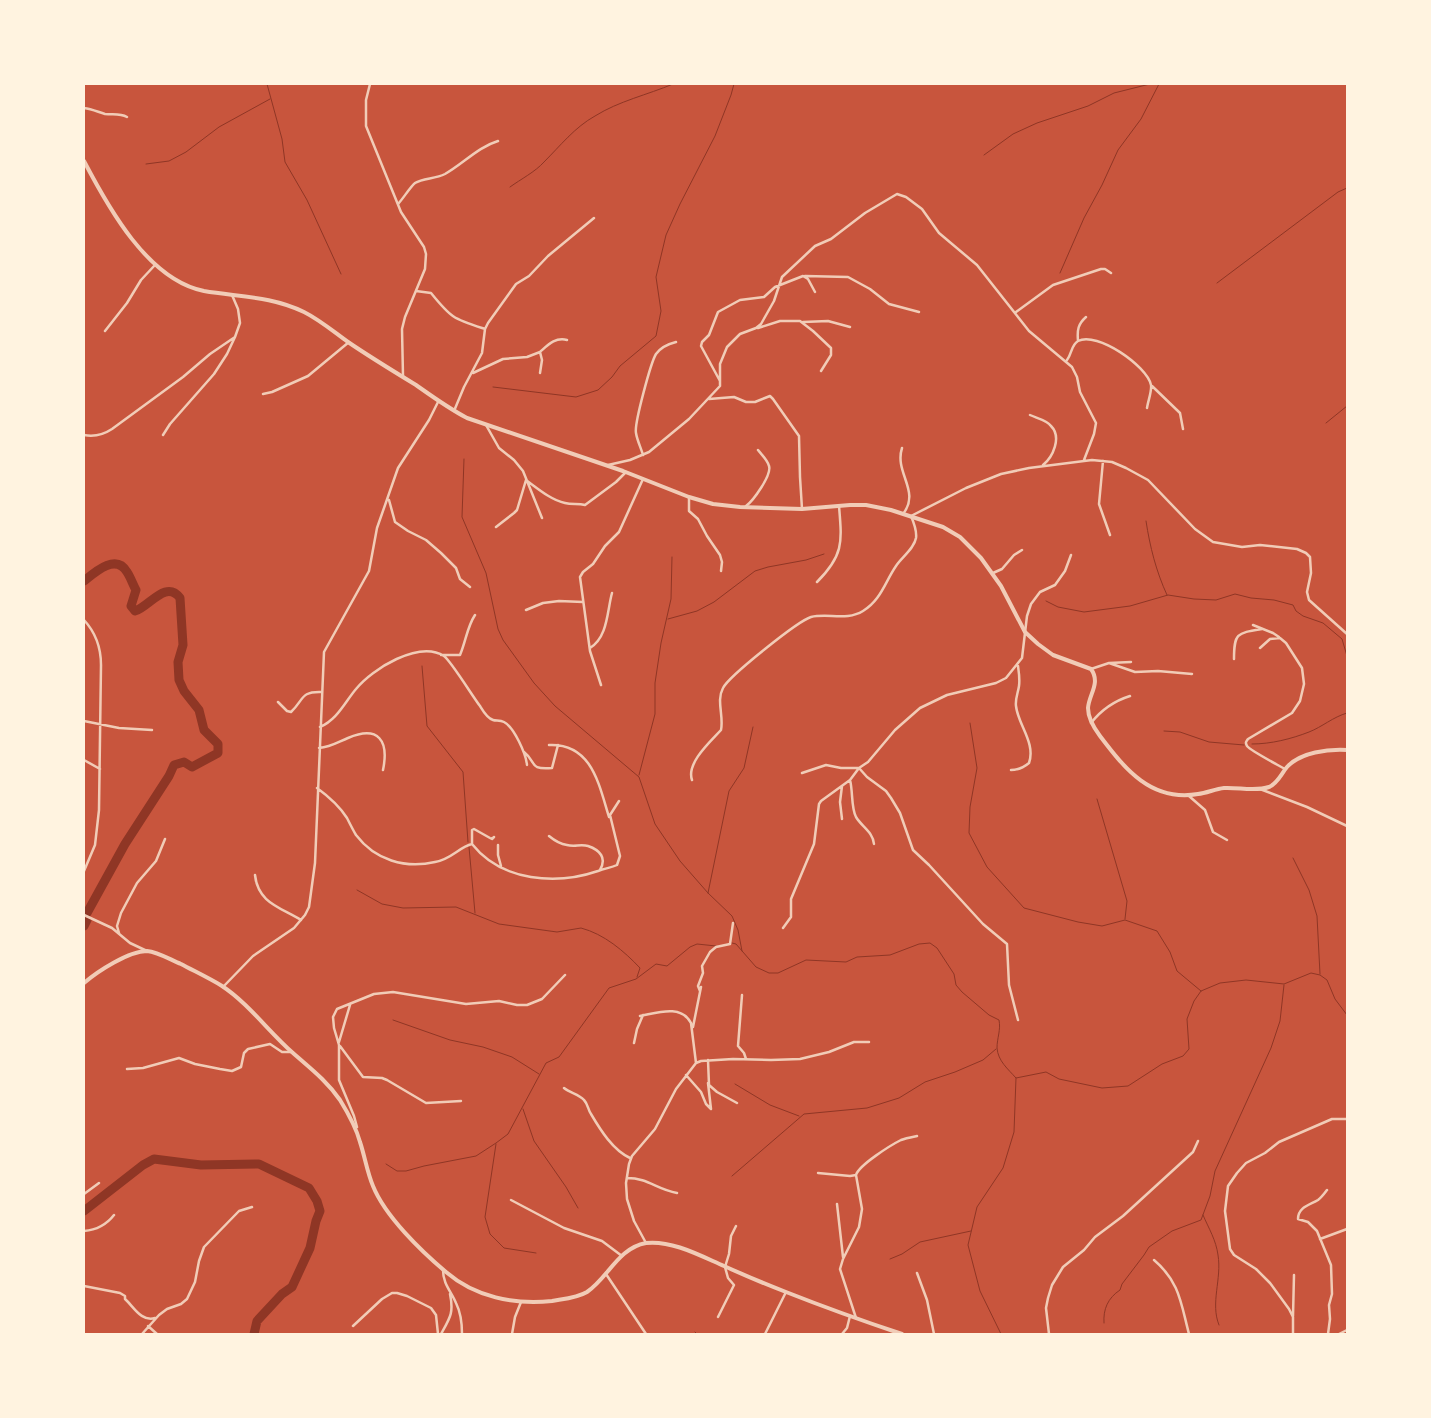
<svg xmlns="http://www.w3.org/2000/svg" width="1431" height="1418" font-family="Quicksand,sans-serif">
	<rect width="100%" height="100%" fill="#c8553d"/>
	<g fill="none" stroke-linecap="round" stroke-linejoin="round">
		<path stroke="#8f3625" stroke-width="1" d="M267,84L282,139L285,162L307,200L341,274
			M984,155L1013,134L1037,123L1088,106L1114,93L1150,84
			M146,164L169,161L186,152L219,127L270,99
			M510,187C521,179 535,172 544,162C560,146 575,127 595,116C619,101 647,95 673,84
			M1060,273L1084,218L1102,185L1118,150L1141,119L1159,84
			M1217,283L1338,192L1347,188
			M493,387L576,397L598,390L612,377L620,366L656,336L661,311L656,277L666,235L680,204L715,136L731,95L734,84
			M1326,423L1347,406
			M464,459L462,517L486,573L498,629L503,640L534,683L555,706L639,777L655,824L680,861L708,893L732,916L738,930L742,951
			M1146,521C1150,547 1156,571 1167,595
			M1046,601L1058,607L1084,612L1130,606L1168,595L1194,599L1216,600L1235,594L1251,598L1274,600L1293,605L1296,611L1303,616L1323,623L1342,639L1347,656
			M668,619L697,611L714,602L755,571L768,567L806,560L824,554
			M422,666L427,726L463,772L468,842
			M970,723L977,768L970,807L969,833L987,867L1024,908L1078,922L1102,926L1125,920L1157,931L1170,952L1177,971L1201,991
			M1164,731L1180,732L1209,742L1244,745
			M1252,744C1271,744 1291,739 1309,732C1322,727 1333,717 1347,713
			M639,775L655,714V683L661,643L671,599L672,557
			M1097,799L1127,901L1125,919
			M469,847L475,913
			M1293,858L1309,890L1317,916L1320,974
			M357,890L382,904L403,908L456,907L499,924L557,932L581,928C604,934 624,951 640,968L637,977
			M708,893L729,791L744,768L753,727
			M732,943L736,944L756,967L769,973H778L806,960L846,962L857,957L890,955L919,944L930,943L937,948L954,974L956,985L962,992L989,1015L999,1020C1001,1030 997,1038 997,1048C998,1061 1008,1069 1016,1078L1046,1072L1059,1079L1102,1088L1128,1086L1162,1064L1183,1056L1189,1049L1187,1019L1194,1001L1201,991L1220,983L1246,980L1284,984L1311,973L1320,975L1327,980L1335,999L1347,1015
			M393,1020L450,1040L483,1047L512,1057L539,1074
			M735,1084L770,1105L799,1116
			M523,1109L534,1141L566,1187L578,1208
			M496,1144L485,1217L490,1234L504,1248L536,1253
			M386,1164L397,1171H406L424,1166L476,1156L496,1143L508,1134L546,1063L559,1057L609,988L636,979L656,964L667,966L690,947L697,944L716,946
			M732,1176L804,1114L867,1108L899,1098L925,1082L955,1072L983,1060L996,1049
			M1203,1215C1209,1229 1216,1240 1218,1255C1222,1279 1210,1303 1219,1325
			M890,1259L902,1254L920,1242L971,1231
			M1104,1323C1103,1309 1108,1298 1120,1290L1122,1284L1144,1255L1149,1247L1172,1231L1201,1220L1210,1196L1215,1171L1271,1048L1280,1021L1284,985
			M695,1332L697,1334
			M1001,1334L980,1291L968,1245L977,1207L1003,1168L1014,1132L1016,1078"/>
		<path stroke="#8f3625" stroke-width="9" d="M84,581C95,572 116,553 127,572C131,578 133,585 136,590L131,606L135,611C149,607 166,579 180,598L183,645L178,662L179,680L184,691L199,710L204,730L218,744V753L192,767L184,762L174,765L169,776L125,844L87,913
			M84,926L87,920
			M84,1211L143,1165L154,1159L201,1165L259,1164L309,1188L317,1201L320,1211L316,1221L310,1248L292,1287L282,1294L257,1321L254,1334"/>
		<path stroke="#f1ccb7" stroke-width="2.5" d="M370,84L366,100V126L401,212L424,247L426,254L425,269L405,317L402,329L403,376
			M84,108C92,109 98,112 105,114C113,115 120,113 127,117
			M398,204C402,200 411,186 415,183C423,178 435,179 445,174C463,164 478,147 498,141
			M805,276L848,277L870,289L889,304L919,312
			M416,291L431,293C452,319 454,319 485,329
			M1016,312L1053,285L1101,269H1105L1111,273
			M803,322L828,321L850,327
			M758,328L780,321H800L813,331L831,348V355L821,371
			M105,331L127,303L141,280L155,265
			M1078,341C1077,330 1078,324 1086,317
			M540,352C548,345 555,337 567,340
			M1067,360C1072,354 1071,345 1078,341C1097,331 1147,366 1151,385C1152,391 1148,401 1147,408
			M473,373L503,359L527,357L540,352L542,360L540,373
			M720,381L701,346L702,342L709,335L718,312L740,300L764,297L775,287L803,276L808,279L815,292
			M1152,386L1180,413L1183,429
			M263,394L272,392L308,376L349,342
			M709,399L734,397L746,402H755L770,396L773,399L799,436L800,477L802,509
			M454,411L464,387L482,353L485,329L488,323L516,284L529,276L548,256L594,218
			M1030,415C1036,418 1047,420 1051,426C1062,437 1053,457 1043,465
			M486,425L499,448L514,460L523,471L542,518
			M84,435C95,437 103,435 112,429L183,377L210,354L235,337
			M163,435L170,424L214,374L227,354L235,337L240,323L238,309L232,295
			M902,448C894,473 921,491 903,514
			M643,455C641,448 637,440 636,433C634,424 651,362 656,354C661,347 668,344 676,342
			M1103,461L1099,504L1110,535
			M608,465L630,460L649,452L689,419L720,386V364L727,347L740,334L756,328L761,324L774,301L782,277L815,246L831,239L865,213L897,194L906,197L922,209L939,233L977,265L1029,331L1072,367L1077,377L1080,392L1096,423L1094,434L1084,460
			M689,497V511L698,519L707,536L720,555L722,562L721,571
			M389,500L395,522L408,531L426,540L441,553L456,568L460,579L470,587
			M746,506C753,501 772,475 769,466C768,461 762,455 758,450
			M496,527L514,513L517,510L526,480C537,488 551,500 565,503C572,505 578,503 585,505L616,482L626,472
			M993,573L1002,569L1014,555L1022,550
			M817,582C844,555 842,542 839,506
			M526,610L543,603L559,601L583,602
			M84,620C96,633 101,647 101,665L99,810L95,845L84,871
			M1253,625L1273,633L1279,637
			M590,648C608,637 607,611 612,593
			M1260,648L1270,639L1280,638L1286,643L1302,668L1304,684L1300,701L1292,713L1248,739C1246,742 1245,742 1247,746C1251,751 1278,765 1285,769
			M441,655H460C466,641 467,627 475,615
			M1234,659C1234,633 1237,633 1262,629
			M1109,663L1135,672L1158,671L1192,674
			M1091,669L1109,663L1131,662
			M601,685L590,651L580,577L583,572L593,564L605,546L619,532L643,479
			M278,702L287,711L291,712C304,700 300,691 322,692
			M84,721L119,728L152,730
			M1091,723C1102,709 1114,701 1130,696
			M320,727C337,720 345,702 356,689C372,669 419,640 444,656C451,661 473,697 480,706C483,711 487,718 493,720C496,721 500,720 504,722C514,727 526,754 527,765
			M549,745C592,743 599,785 609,817
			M319,748C331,747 338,742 348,738C379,725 389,741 383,770
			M524,752C537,762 528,770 552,768L558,745
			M84,760L100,769
			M1011,770C1018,770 1023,768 1029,763C1036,743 1018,725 1016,706C1015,699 1018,693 1019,686C1020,679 1019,673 1018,666
			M802,773L826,765L841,768H859
			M692,780C686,763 711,741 721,730C724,716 716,701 723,688C729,676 798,621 811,617C828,613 847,621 863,611C881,600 885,582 896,566C902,557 914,549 916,538C917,531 914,523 911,516L966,488L1001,474L1029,468L1092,460L1112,462L1126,468L1148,480L1195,529L1213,542L1242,547L1260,545L1297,549L1306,553L1310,557L1311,573L1307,592L1309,600L1347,634
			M850,780C853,791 851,808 856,817C862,827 873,832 874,844
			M842,786L840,802L842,819
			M317,788C328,796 340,807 347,818C350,824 353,830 356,835C375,860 405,869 435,862C452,859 459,847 472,844C502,882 557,885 598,871C605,868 611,868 617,865L620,856L610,815L619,801
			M1260,789L1307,807L1347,826
			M1189,796L1205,810L1213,832L1227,840
			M549,836C555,841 560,844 567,845C574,847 581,844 588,846C600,850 607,858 600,870
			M472,844V830L474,829L490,838L492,839L494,837
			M498,845V855L501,866
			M255,875C258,903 280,907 301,920
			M84,915L112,928L130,943L147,951
			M783,928L791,917V899L814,844L819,804L821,801L850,780L859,768
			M119,933L117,926L121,913L137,883L156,861L165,839
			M223,987L253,956L294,928L305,915L309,907L315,863L324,652L369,571L377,528L398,468L429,420L438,402
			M700,991L698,986L703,973L702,966L710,952L716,947L730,944L733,923
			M742,995L738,1046L744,1053L746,1059
			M640,1016C657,1013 681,1004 691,1023L696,1063
			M1018,1020L1009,985L1007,944L983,924L929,865L913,850L900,813L891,798L886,791L867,777L859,768L868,762L895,730L920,708L947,695L996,683L1006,678L1022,658L1027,616L1031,604L1040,592L1055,585L1065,571L1071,555
			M693,1027L701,987
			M339,1042L350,1005
			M634,1043L637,1029L643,1015
			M340,1046L363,1077L382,1078L387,1080L426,1103L461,1101
			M708,1060L709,1085L717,1092L737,1103
			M127,1069L143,1068L179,1058L195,1064L220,1069L232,1071L241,1067L244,1053L248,1049L270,1044L282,1052H292
			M686,1075L701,1092L706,1104L711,1109L708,1083
			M564,1088C570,1093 579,1094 584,1100C588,1104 588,1110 591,1114C601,1131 613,1150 630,1158
			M357,1127L354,1116L339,1080V1045L334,1028L333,1017L337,1009L374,994L393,992L466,1004L499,1001L517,1005H527L542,999L565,975
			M818,1173L850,1176L856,1175
			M627,1178C648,1178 656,1189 677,1193
			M1327,1190C1324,1194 1322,1197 1318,1200C1310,1205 1298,1207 1298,1219L1308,1222L1317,1231L1331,1265L1332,1294L1329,1305L1330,1319L1328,1334
			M84,1194L99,1183
			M511,1200L564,1228L602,1241L622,1256
			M837,1204L843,1257
			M84,1231C96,1230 107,1224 114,1215
			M1320,1239L1347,1229
			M646,1243L634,1221L627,1199L626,1183L629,1164L632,1156L655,1129L676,1089L696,1063L701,1061L733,1059L771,1060L800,1059L829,1052L854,1042H869
			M1154,1260C1180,1282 1181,1304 1189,1334
			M443,1270C443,1284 451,1291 456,1303C461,1313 462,1323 462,1334
			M917,1273L927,1300L934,1334
			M606,1274L646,1334
			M84,1286L120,1293L125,1296V1299C134,1307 141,1322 155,1318
			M1293,1316L1294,1275
			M718,1317L734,1285L728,1278L725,1267L729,1254L731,1236L736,1226
			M856,1318L840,1269L843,1259L859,1227L862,1209L856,1175C859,1165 891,1145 901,1140C906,1138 912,1137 917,1136
			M148,1326L157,1334
			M353,1326L382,1299L392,1293H397L407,1296L431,1308L436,1315L438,1334
			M142,1334L159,1315L167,1309L181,1304L187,1299L195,1282L199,1261L204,1247L239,1211L252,1207
			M441,1334C450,1318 454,1313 450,1294
			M512,1334L515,1317L521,1302
			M765,1334L786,1292
			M842,1334L847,1328L850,1316
			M1049,1334L1046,1308L1048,1298L1052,1285L1063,1267L1084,1250L1095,1237L1123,1216L1193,1152L1198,1141
			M1293,1334V1317L1289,1309L1270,1283L1256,1269L1234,1255L1230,1249L1225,1211L1228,1186L1237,1173L1246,1163L1265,1153L1279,1142L1332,1119H1347
			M1339,1334L1347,1330"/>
		<path stroke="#f1ccb7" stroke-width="4" d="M84,161C108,207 148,280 204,291C239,297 271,296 304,312C320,320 334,332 348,342C370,357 393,371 416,385C433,397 448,408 467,418L623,471L689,497L713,504L740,507L802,509L850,505H866L891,510L943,527L960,537L981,558L1001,586L1025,632L1038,644L1053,655L1091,669C1101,683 1089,694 1088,708C1088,719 1094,728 1100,736C1125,769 1151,802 1198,794C1207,793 1215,789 1224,788C1238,787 1255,792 1269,787C1278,783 1281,774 1287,767C1301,752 1328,749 1347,750
			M84,983C98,971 129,951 147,951C158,952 171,960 181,964C194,971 209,978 222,986C248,1003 269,1032 293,1053C310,1068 327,1081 340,1100C348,1113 356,1127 360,1142C365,1157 367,1172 373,1186C385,1216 421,1251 446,1272C475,1297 514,1305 552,1301C563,1299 577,1298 587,1292C608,1278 618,1248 646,1243C672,1240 701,1256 724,1266C744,1275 765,1284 786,1292C824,1307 863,1321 902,1334"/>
	</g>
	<rect width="1431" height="1418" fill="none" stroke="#fff3e0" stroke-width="170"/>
</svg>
